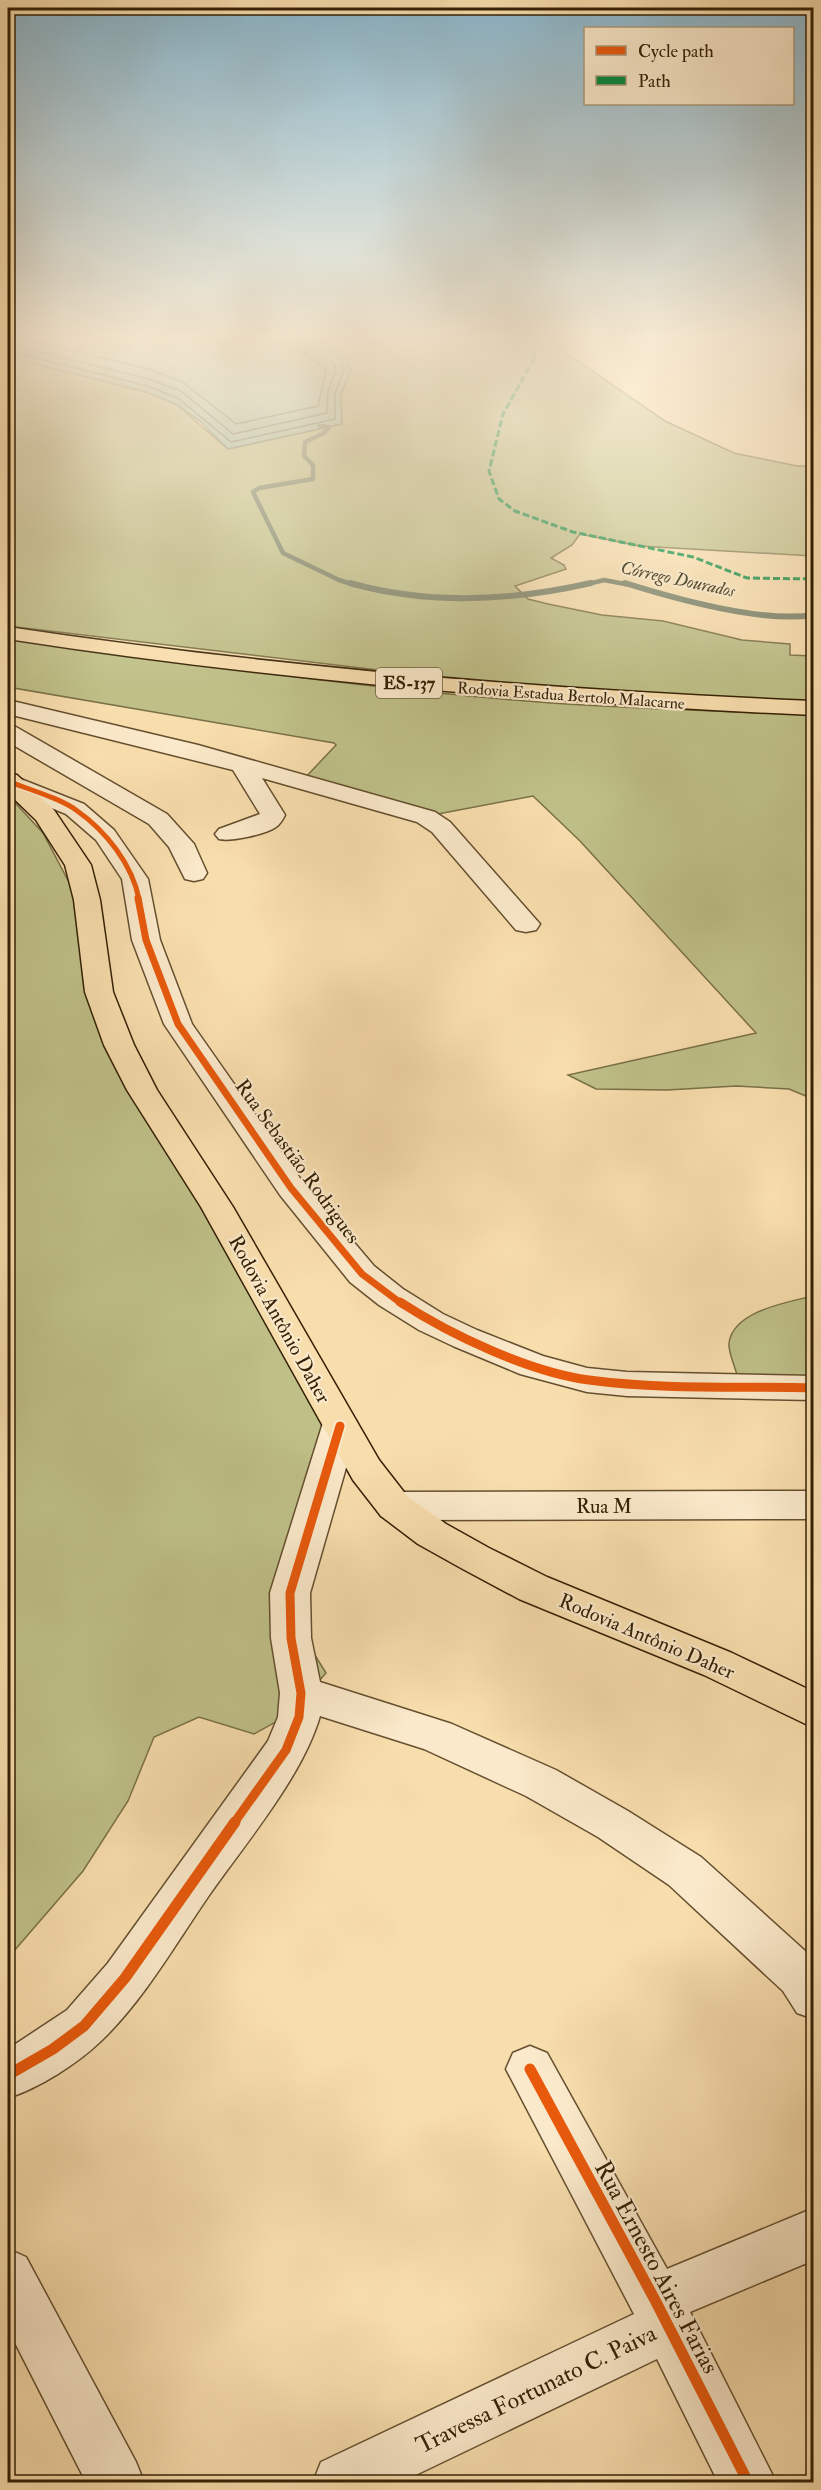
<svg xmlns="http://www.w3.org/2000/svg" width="821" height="2490" font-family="'IM FELL Double Pica',serif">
	<rect width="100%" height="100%" fill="#f8ddad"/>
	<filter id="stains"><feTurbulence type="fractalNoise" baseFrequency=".00333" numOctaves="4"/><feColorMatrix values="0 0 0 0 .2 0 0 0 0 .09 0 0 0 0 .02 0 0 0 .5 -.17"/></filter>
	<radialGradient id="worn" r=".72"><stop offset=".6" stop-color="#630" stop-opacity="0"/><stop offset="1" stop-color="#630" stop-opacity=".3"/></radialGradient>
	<path fill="#bfc088" stroke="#7a7046" stroke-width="1.5" d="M318,339H546L665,421L734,453L797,466H813V556L639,546L580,534L572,545L551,558L564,565L566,569L515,586L528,599L548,604L602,615L663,621L742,640L790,644V655L813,656V702L504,685L8,626V357L146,392L176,404L228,449L342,424L341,394L351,371L346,355Z
		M8,639C188,663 369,689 551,703C638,709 726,711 813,715V1099L789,1089L736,1086L667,1090L596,1089L568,1075L756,1033L580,841L533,796L438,814L306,783L304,779L336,745L334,743L8,687Z
		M8,795L43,833L72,888L77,908L82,970L87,996L106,1048L220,1226L326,1427L295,1623L326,1673L292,1713L254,1734L199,1717L154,1737L128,1801L83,1871L8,1958Z
		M813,1296V1376L737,1375C735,1366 728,1352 729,1343C733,1311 788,1302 813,1296Z"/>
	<path fill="#9ebca6" stroke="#747e66" stroke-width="1.5" d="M8,339L322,340L346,355L351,371L341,394L342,424L228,449L201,422L176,404L146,392L8,357Z"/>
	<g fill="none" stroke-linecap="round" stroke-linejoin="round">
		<path stroke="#696e56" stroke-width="1.5" d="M27,339L152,370L184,383L236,424L318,406L326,370L307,355L302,339
			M8,344L149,379L181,391L233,434L327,413L328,392L336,369L334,363L314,349L311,339
			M8,351L147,386L178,398L231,442L335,419V393L344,371L341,359L321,346L319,339"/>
		<path stroke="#747e66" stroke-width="4.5" d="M320,426L329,427L324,433L305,442L304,456L313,465V479L259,488L253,492L283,553L339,580L355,585
			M584,585L604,580L630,585"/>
		<path stroke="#747e66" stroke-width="6" d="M350,583C428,605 512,601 591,583
			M625,583C676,599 762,623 814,615"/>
		<g stroke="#654f2f" stroke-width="3">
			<path id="minor" d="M8,700L198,745L435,812L450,822L540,924L536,930L526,932L516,930L432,832L417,822L262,778L285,815C283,819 280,824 276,827C266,834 231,842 219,839L215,834L219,829L260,814L233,770L8,714Z
				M8,725L16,727L167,814L194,844L207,873L203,879L194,881L185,879L169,847L149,824L8,742Z
				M8,774L84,804L114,830L148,879L160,940L192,1024L302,1181L374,1266L403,1289L443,1314L477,1330L543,1356L587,1368L627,1372L814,1376V1400L627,1396L587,1392L520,1374L453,1346L419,1330L379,1305L350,1282L280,1195L164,1024L132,940L122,879L96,840L66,814L8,790Z
				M340,1413L353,1417L358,1426L310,1593L311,1638L320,1682L452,1724L556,1770L628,1811L701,1857L814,1959V2019L797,2013L783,1991L669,1885L598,1837L526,1796L424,1749L320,1716C302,1777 247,1841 210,1894C176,1943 144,2000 101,2041C77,2064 39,2088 8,2098V2049L67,2010L108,1963L268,1741L278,1717L280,1693L271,1638L270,1593L322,1426L327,1417Z
				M814,1491V1519L394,1520L381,1516L375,1506L381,1496L394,1492Z
				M530,2046L547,2053L667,2269L814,2208V2260L690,2312L776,2482H718L657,2359L401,2482H313L321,2462L634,2314L506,2069L513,2053Z
				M8,2249L26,2257L136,2462L144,2482H86L8,2329Z"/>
		</g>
		<g stroke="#342005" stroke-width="3">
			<path id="major" d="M8,627C275,667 543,690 814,701V715C543,703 275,680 8,639Z
				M8,773L17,775L54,810L91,865L100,900L113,992L134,1045L157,1090L233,1207L379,1460L407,1496L446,1524L489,1548L547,1577L732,1653L814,1692V1728L704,1675L519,1599L461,1568L418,1544L381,1516L353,1480L201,1207L127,1090L104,1045L85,992L74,900L65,865L36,820L8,793Z"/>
		</g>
		<use href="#minor" fill="#fae9ca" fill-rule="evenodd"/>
		<use href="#major" fill="#f8ddad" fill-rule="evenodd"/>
		<path stroke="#00873e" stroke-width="3" stroke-dasharray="7 3" stroke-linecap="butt" d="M534,339L535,357L503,414L489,471L499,499L515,511L573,532L693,557L747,578L814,579"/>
		<g stroke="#fae9ca" stroke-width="8">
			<path id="cycleway-far3" d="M8,781C29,790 58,797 76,810C106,831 132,864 139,899"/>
		</g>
		<g stroke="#fae9ca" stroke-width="10">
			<path id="cycleway-far2" d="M138,898L146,940L178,1024L291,1188L362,1274L402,1304"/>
		</g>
		<g stroke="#fae9ca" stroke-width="13">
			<path id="cycleway-far1" d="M400,1302C451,1335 529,1372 589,1380C663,1390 740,1386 814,1388
				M234,1823L286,1750L299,1717L301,1693L291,1638L290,1593L340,1426"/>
		</g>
		<g stroke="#fae9ca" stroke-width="15">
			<path id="cycleway" d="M530,2069L655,2300L748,2482
				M8,2075L53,2049L84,2026L125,1978L235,1822"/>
		</g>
		<use href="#cycleway-far3" stroke="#e8590c" stroke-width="5"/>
		<use href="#cycleway-far2" stroke="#e8590c" stroke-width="7"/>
		<use href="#cycleway-far1" stroke="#e8590c" stroke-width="9"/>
		<use href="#cycleway" stroke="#e8590c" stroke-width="11"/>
	</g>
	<linearGradient id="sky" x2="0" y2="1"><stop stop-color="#8ab7ce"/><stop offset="0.49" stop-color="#fcf0da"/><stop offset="1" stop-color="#fcf0da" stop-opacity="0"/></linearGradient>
	<rect width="821" height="687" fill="url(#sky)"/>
	<g text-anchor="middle" stroke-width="4.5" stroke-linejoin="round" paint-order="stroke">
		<g font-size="16" fill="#342005" stroke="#fae9ca">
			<text transform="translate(571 695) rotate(4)" y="6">Rodovia Estadua Bertolo Malacarne</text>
		</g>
		<g font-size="18" font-style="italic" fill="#544f35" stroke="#fae9ca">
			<text transform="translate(678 579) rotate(12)" y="6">Córrego Dourados</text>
		</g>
		<rect fill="#fae9ca" stroke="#6f5c40" stroke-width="1.5" x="376" y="668" width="66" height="30" rx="4.5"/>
		<g font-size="18" font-weight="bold" fill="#342005">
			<text x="409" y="689">ES-137</text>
		</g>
		<g font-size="20" fill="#342005" stroke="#fae9ca">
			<text transform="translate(298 1161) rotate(54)" y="7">Rua Sebastião Rodrigues</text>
			<text transform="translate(280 1319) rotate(61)" y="7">Rodovia Antônio Daher</text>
			<text x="604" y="1513">Rua M</text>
			<text transform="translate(647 1636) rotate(23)" y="7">Rodovia Antônio Daher</text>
		</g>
		<g font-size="24" fill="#342005" stroke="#fae9ca">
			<text transform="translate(657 2267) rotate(62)" y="8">Rua Ernesto Aires Farias</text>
			<text transform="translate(536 2389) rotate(-26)" y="8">Travessa Fortunato C. Paiva</text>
		</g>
	</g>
	<rect width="821" height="2490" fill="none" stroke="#f8ddad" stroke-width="30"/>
	<rect x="9" y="9" width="803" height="2472" fill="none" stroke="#342005" stroke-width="3"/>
	<rect x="15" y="15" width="791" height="2460" fill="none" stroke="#342005" stroke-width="1.5"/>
	<rect x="584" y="27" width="210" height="78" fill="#fae9ca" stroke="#ab997b" stroke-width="1.5"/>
	<rect x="596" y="46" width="30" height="9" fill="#e8590c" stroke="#ab997b" stroke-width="1.5"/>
	<text x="638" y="57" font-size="18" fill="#342005">Cycle path</text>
	<rect x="596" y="76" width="30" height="9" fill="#00873e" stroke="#ab997b" stroke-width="1.5"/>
	<text x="638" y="87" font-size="18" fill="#342005">Path</text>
	<rect width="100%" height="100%" filter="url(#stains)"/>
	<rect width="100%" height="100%" fill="url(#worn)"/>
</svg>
